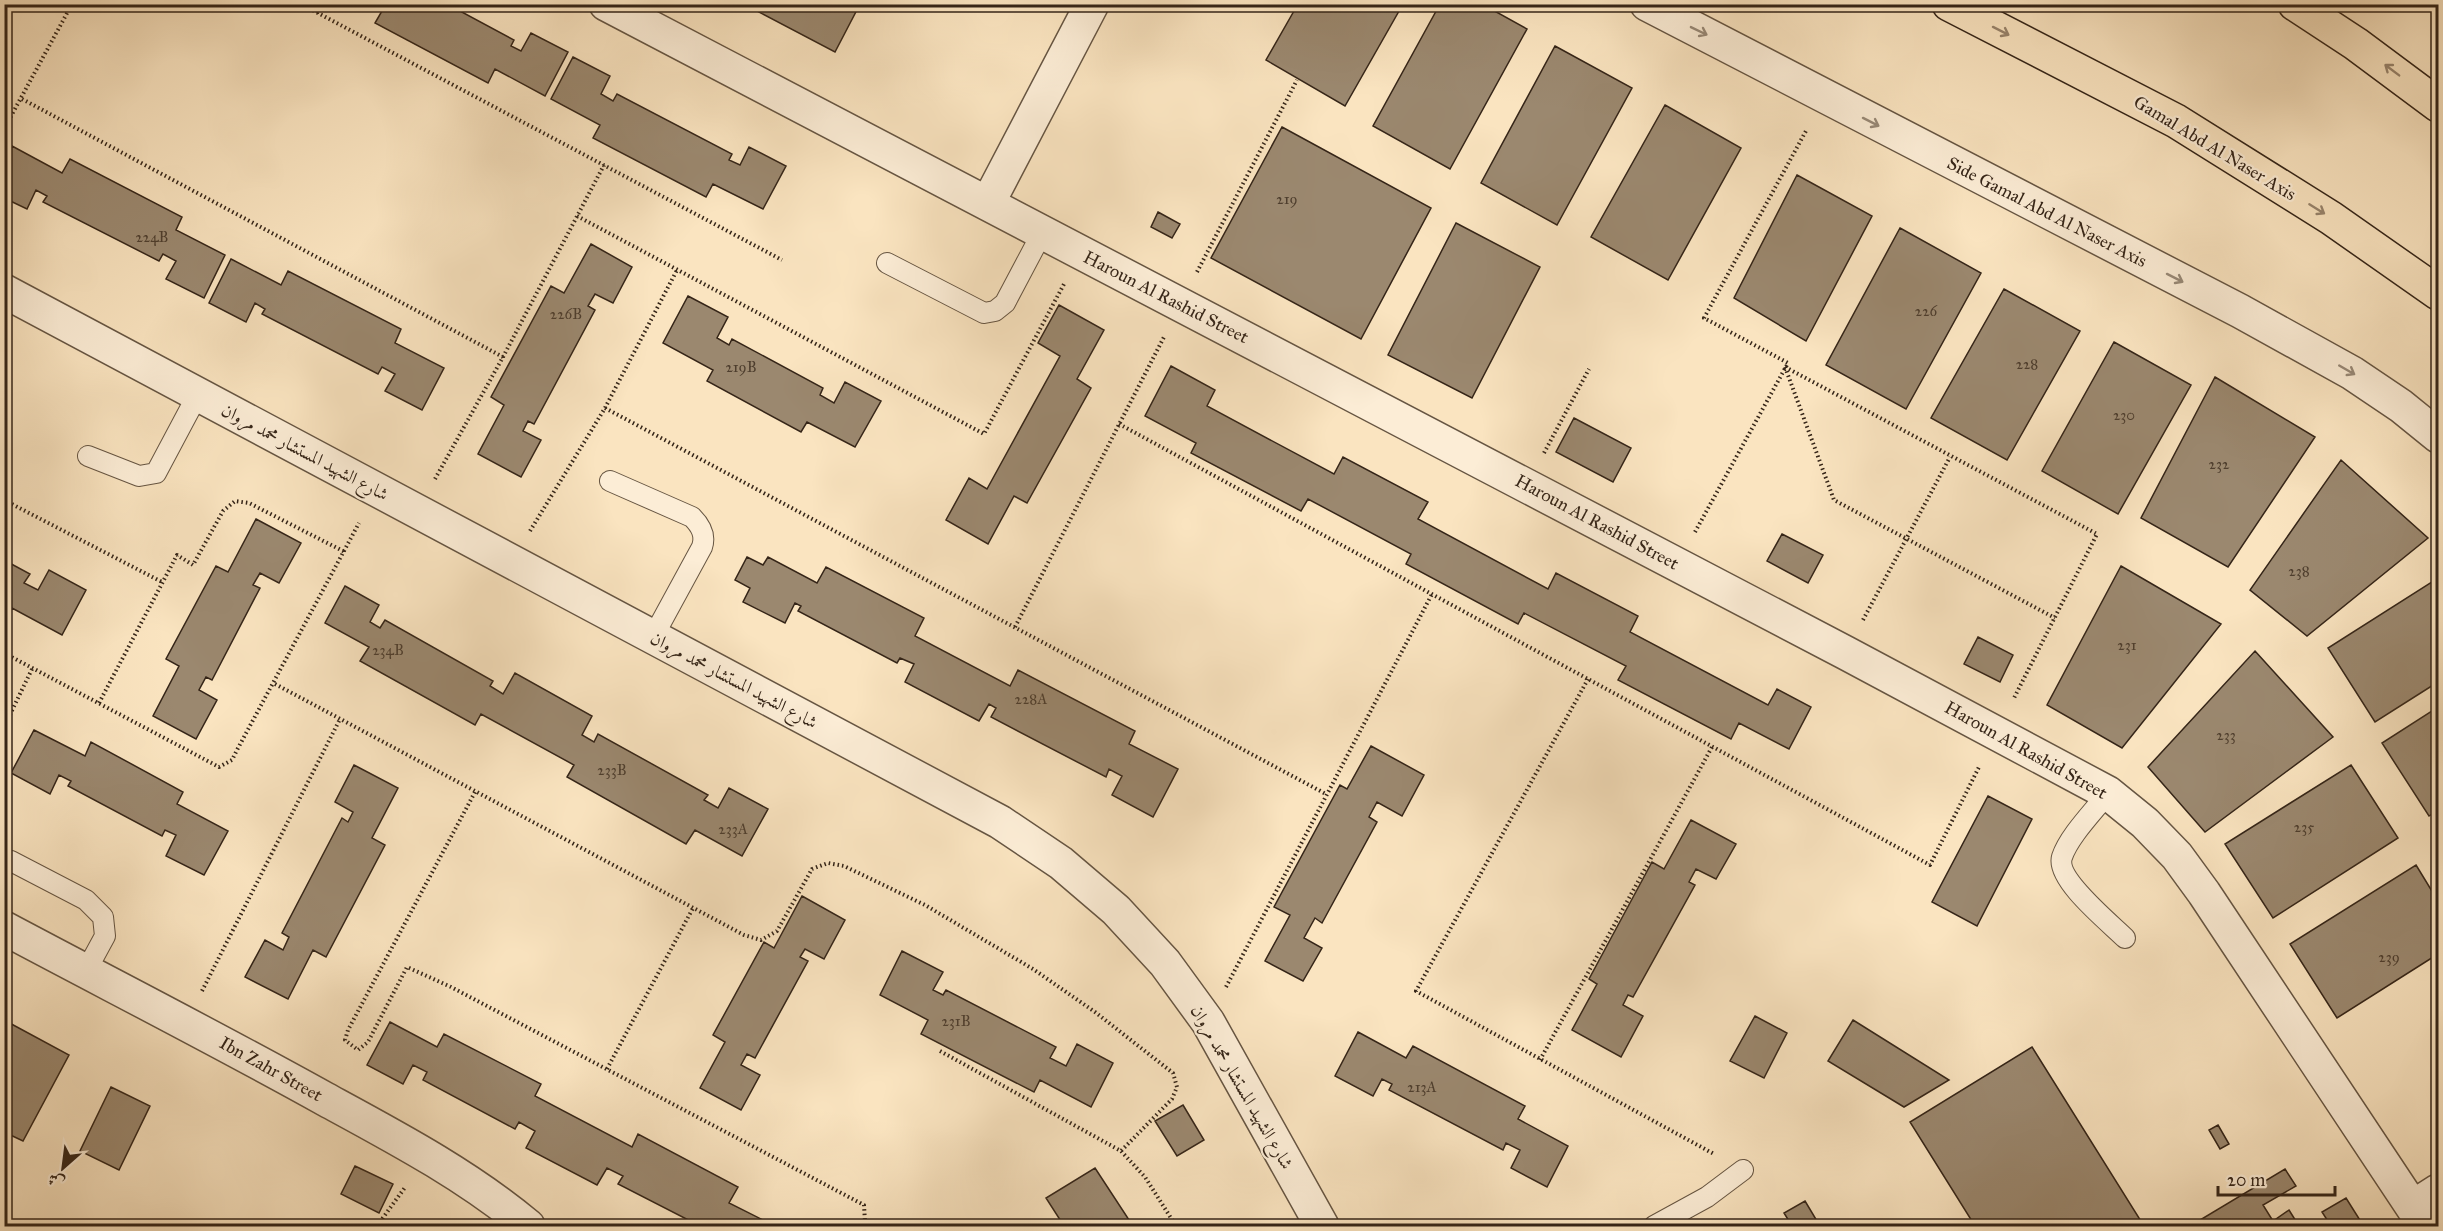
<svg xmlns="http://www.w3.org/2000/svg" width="2443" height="1231" font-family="'IM FELL Great Primer',Amiri,serif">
	<rect width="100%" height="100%" fill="#fae4c0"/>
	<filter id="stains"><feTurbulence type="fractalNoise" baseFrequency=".00333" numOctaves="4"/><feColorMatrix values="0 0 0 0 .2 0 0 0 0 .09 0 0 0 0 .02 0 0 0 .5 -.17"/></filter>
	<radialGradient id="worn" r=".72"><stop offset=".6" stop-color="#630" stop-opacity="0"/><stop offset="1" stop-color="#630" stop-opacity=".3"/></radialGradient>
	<path fill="#9b886f" stroke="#352518" stroke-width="1.5" d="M371,4H447L514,40L511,46L521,51L531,33L568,52L545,96L495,69L488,83L375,23L382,11Z
		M758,4H860L835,52L755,10Z
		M1298,4H1403L1345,106L1266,60Z
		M1440,4H1482L1527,29L1450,169L1373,126Z
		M1555,46L1632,88L1557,225L1481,183Z
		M573,57L610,76L601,94L613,101L617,94L732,154L729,160L740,165L749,147L786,166L763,209L713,184L706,197L593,138L600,125L551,99Z
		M1665,105L1741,148L1668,280L1591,237Z
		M1282,127L1431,208L1361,339L1211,258Z
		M12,146L62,173L70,159L182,217L176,230L225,255L204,298L166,279L176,261L163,254L159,261L43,202L47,196L36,190L27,209L4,198V161Z
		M1797,175L1872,216L1806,341L1734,298Z
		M1158,212L1180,224L1172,238L1151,227Z
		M1456,223L1540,267L1472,398L1388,355Z
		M1900,228L1981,273L1906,409L1826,365Z
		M591,244L632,267L613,303L595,294L588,306L595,310L534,424L528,421L523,431L541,440L521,477L478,454L504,405L491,397L551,286L564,293Z
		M231,259L281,285L288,271L401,329L395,343L444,368L422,410L385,391L395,374L382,367L378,374L262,314L265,309L255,303L246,322L209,303Z
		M2004,289L2080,331L2007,460L1931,418Z
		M688,296L728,317L717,338L729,345L732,339L823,388L820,395L834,403L845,382L881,401L855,447L807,422L801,432L707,381L713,370L663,343Z
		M1059,305L1104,330L1077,379L1091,388L1027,503L1014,496L988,544L946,520L969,478L987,489L1060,356L1038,343Z
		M2114,342L2191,385L2118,514L2042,471Z
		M1171,366L1215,390L1207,406L1334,474L1343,457L1428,502L1418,519L1548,589L1556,573L1638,616L1630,632L1768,705L1777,689L1811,707L1789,749L1739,723L1731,739L1618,680L1626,666L1524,613L1518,624L1406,564L1411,554L1308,499L1301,511L1191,453L1196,443L1145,416Z
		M2215,377L2315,437L2228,567L2141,518Z
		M1574,418L1631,448L1613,482L1556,452Z
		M2341,460L2428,538L2307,636L2250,590Z
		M256,519L301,543L279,583L260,573L253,585L260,588L212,680L206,677L199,690L217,700L196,739L153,716L179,666L166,659L216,566L228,572Z
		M1782,534L1823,555L1808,583L1767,561Z
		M747,557L763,565L768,557L817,583L826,567L924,618L915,636L1010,686L1018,670L1135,731L1129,744L1178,769L1153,817L1112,795L1122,776L1109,769L1106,777L991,717L996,708L989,704L979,721L905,682L914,664L900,658L897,663L798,611L801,606L795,603L785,623L743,602L750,588L735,580Z
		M4,560L30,574L24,583L38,590L49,570L86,590L62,635L12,608L4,620Z
		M2121,566L2221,624L2122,748L2047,705Z
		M2438,578V682L2375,722L2328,648Z
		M345,586L379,605L370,622L380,628L385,620L493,681L490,686L503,694L515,673L592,716L582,735L594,742L598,734L708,795L704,800L718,808L729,788L768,809L742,856L695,830L686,844L567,777L574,765L481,714L475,725L360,661L369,647L325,623Z
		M1978,637L2013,655L2000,682L1964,664Z
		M2255,651L2333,737L2205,832L2148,767Z
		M2438,707V810L2429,816L2382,743Z
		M34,730L85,756L91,742L183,792L177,804L228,831L204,875L166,856L176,835L165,830L162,836L68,786L71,781L59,775L50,794L11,773Z
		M1371,746L1424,775L1402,816L1377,802L1369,817L1377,822L1322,923L1315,918L1304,938L1322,948L1303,981L1265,961L1290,915L1274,907L1340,785L1347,789Z
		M354,765L398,788L372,838L385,845L326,957L313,950L288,999L245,977L265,940L283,950L289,937L282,933L342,818L348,822L353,812L335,802Z
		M2351,765L2398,838L2273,918L2225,844Z
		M1988,796L2032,819L1977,926L1932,902Z
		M1691,820L1736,844L1716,879L1696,869L1689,882L1695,885L1633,997L1628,995L1623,1005L1643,1016L1621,1057L1572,1030L1597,984L1589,979L1652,862L1664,869Z
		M2416,865L2438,901V954L2337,1018L2290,944Z
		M802,896L845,920L824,959L805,949L800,957L808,961L755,1058L747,1054L741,1065L760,1075L741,1110L700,1088L725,1042L713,1035L764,942L774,948Z
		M902,951L943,972L933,990L943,995L946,990L1056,1047L1050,1058L1066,1066L1077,1044L1113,1063L1091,1107L1040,1080L1034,1092L921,1034L928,1020L880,995Z
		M1755,1016L1787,1033L1764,1078L1730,1061Z
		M4,1020L69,1055L23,1141L4,1132Z
		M1853,1020L1949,1080L1904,1107L1828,1061Z
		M390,1022L437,1047L444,1034L541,1084L535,1096L632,1147L638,1134L738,1187L729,1203L775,1226H718L715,1225L714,1226H700L618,1184L623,1176L607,1168L597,1185L526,1148L535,1131L519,1122L515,1129L423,1080L427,1072L413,1065L403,1084L367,1065Z
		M1358,1032L1406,1058L1413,1046L1525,1106L1518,1119L1568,1146L1547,1187L1511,1168L1520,1150L1506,1143L1503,1150L1389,1090L1392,1084L1382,1079L1373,1096L1335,1076Z
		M2032,1047L2144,1226H1975L1910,1122Z
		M111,1087L150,1106L119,1170L80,1151Z
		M1183,1105L1204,1140L1177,1156L1155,1121Z
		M2218,1125L2229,1144L2220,1149L2209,1130Z
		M355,1166L393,1184L379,1213L341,1194Z
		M1095,1168L1133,1226H1064L1046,1198Z
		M2285,1169L2296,1186L2263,1205L2273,1221L2263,1226H2190Z
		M2346,1198L2363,1225L2361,1226H2331L2322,1212Z
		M1805,1201L1820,1226H1792L1784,1213Z
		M2289,1210L2299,1226H2263L2273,1221Z"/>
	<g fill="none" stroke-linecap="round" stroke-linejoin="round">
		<g stroke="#665542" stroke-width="22">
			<path id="service" d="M887,263L984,313L995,311L1005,303L1042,233
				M88,456L139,476L156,473L198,394
				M610,481L692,517C701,526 706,535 702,547L653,637
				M2108,793C2094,811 2069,836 2062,857C2055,879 2110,923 2125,938
				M11,861L86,900L103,917L105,936L86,971
				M1654,1226L1707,1197L1743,1170"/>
		</g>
		<g stroke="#665542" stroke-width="36">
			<path id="minor" d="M606,4L1846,653L2108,793L2145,823L2177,856L2204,893L2425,1226
				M1647,4L2240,311L2352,373L2401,406L2438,436
				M988,203L1092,4
				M4,928C111,985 219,1040 325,1099C395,1137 467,1175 528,1226
				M2413,1207L2438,1191"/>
		</g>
		<g stroke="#665542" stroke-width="36">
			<path id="tertiary" d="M4,291L1000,822L1061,863L1116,910L1165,963L1208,1022L1322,1226"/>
		</g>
		<g stroke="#352518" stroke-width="36">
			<path id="primary" d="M1949,4L2176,121L2331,218L2438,293
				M2295,4L2356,44L2438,105"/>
		</g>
		<path stroke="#352518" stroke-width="4" stroke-dasharray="1.5 3" stroke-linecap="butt" d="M301,4L782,260
			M317,13L322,4
			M22,99L503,357
			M4,129L72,4
			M577,216L984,434L1064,284
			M1197,272L1297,80
			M1785,367L2097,534L2013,700
			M1785,367L1834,500L2055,618
			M605,408L1326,794
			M1119,424L1930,865L1980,765
			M1544,453L1589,369
			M435,479L503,357L604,165
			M4,500L162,582
			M530,531L605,408L677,270
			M1695,532L1788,363L1704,318L1807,129
			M1863,620L1950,457
			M1015,627L1164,337
			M4,653L219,767L232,760L237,750L359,523
			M1588,679L1416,991L1714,1154
			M275,684L744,935L761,940L777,931L812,869L828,863L844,866L925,905L1033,969L1095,1012L1173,1073L1177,1087L1172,1099L1121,1151
			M99,703L177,555L193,565L223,511L235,501L249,503L345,552
			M4,727L32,669
			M475,792L348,1030L345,1040L358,1050L368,1042L407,967L451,987L864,1205L865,1222L862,1226
			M1226,987L1432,594
			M202,991L340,719
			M940,1051L1121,1151L1145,1177L1176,1226
			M1540,1060L1712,747
			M607,1069L693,908
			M377,1226L406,1186"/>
		<use href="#service" stroke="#fcedd6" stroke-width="20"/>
		<use href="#minor" stroke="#fcedd6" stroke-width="33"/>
		<use href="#tertiary" stroke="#fcedd6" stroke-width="33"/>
		<use href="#primary" stroke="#fae4c0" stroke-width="33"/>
	</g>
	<defs><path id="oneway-shaft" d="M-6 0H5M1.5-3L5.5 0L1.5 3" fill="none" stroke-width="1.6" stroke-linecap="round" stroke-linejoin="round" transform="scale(1.5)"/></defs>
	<g stroke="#988977">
		<use href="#oneway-shaft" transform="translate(1699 31) rotate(26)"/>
		<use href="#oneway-shaft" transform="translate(1871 122) rotate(27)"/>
		<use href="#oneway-shaft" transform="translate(2175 278) rotate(27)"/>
		<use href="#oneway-shaft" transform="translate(2347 370) rotate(30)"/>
	</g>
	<g stroke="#98846c">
		<use href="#oneway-shaft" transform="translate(2001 31) rotate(27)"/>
		<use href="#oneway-shaft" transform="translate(2392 70) rotate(-143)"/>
		<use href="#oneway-shaft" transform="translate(2317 209) rotate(32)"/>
	</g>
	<g text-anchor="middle" stroke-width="4.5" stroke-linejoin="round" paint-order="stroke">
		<g font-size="15" fill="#4e3e2e">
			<text x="1287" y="204">219</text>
			<text x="152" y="242">224B</text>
			<text x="1926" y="316">226</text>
			<text x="566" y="319">226B</text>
			<text x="2027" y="369">228</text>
			<text x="741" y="372">219B</text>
			<text x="2124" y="420">230</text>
			<text x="2219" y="469">232</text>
			<text x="2299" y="576">238</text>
			<text x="2127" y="650">231</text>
			<text x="388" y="655">234B</text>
			<text x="1031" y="704">228A</text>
			<text x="2226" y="740">233</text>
			<text x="612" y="775">233B</text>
			<text x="2304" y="832">235</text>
			<text x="733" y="834">233A</text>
			<text x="2389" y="962">239</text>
			<text x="956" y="1026">231B</text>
			<text x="1422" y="1092">213A</text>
		</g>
		<g font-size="18" fill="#352518" stroke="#fcedd6">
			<text transform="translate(2215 148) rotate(31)" y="6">Gamal Abd Al Naser Axis</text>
			<text transform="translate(2047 212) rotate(27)" y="6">Side Gamal Abd Al Naser Axis</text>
			<text transform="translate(1166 297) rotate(27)" y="6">Haroun Al Rashid Street</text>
			<text transform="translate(305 452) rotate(28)" y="6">شارع الشهيد المستشار محمد مروان</text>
			<text transform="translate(1597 522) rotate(28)" y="6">Haroun Al Rashid Street</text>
			<text transform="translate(734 680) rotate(28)" y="6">شارع الشهيد المستشار محمد مروان</text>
			<text transform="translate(2026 750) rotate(29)" y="6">Haroun Al Rashid Street</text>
			<text transform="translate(271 1069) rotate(29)" y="6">Ibn Zahr Street</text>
			<text transform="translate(1242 1087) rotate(60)" y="6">شارع الشهيد المستشار محمد مروان</text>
		</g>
	</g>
	<rect width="2443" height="1231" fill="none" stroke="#fae4c0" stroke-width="24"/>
	<rect x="6" y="6" width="2431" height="1219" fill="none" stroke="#352518" stroke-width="3"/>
	<rect x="12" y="12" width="2419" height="1207" fill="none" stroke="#352518" stroke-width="1.5"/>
	<g transform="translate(63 1168) rotate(208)" stroke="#fcedd6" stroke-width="4.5" paint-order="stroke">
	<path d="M0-4.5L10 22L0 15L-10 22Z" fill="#352518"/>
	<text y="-9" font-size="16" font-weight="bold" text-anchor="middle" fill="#352518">ش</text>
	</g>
	<path d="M2218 1186v9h117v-9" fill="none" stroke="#352518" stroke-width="3"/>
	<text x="2227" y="1186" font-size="18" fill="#352518" stroke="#fcedd6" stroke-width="4.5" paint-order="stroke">20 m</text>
	<rect width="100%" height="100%" filter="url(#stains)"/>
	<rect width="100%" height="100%" fill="url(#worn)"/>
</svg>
